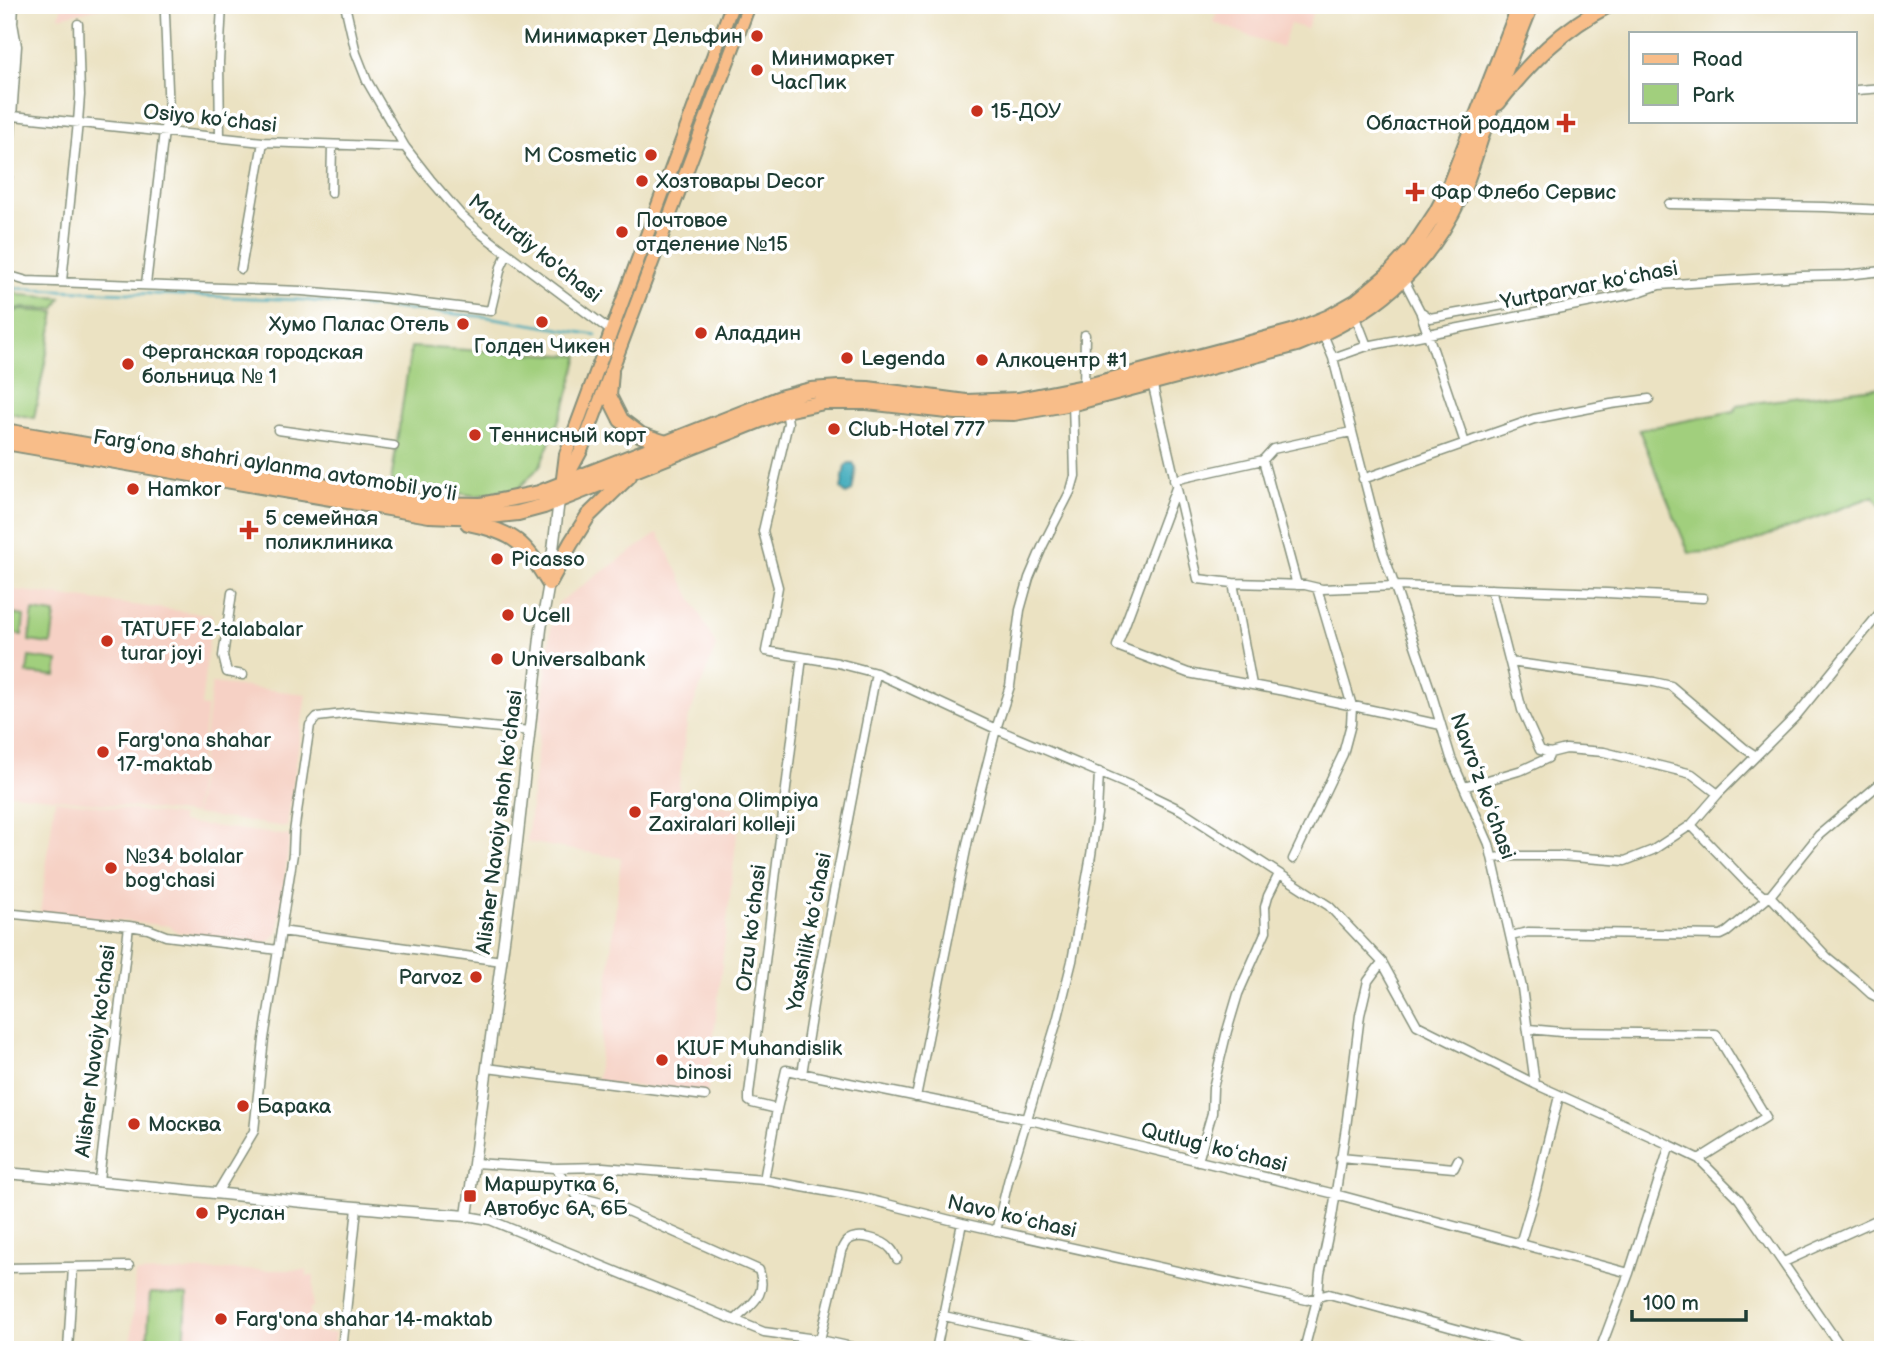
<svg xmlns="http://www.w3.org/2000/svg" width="1888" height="1355" font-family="'Balsamiq Sans',sans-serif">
	<rect width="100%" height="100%" fill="#fff"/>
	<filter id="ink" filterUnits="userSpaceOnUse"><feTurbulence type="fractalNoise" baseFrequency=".0143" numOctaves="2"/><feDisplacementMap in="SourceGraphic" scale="14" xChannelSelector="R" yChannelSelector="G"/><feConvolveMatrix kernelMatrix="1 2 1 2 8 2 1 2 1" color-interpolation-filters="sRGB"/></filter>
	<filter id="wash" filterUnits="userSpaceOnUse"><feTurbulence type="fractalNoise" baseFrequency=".00686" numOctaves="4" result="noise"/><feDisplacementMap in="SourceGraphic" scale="28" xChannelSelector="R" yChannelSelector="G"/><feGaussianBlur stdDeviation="1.57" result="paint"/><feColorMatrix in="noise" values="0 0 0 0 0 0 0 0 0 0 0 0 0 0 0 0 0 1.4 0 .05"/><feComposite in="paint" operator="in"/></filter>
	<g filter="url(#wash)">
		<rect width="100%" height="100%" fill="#ebe2c2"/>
		<path fill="#f6d1c5" d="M62,5H112L59,17Z
			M1220,5H1315L1307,29L1290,24L1282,48L1213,22Z
			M658,533L716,646L687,722L677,800L740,808L707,1094L597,1082L621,858L527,842L551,628L559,602Z
			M7,589L212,615L201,706L207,707L194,814L5,793V605Z
			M212,683L306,694L287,827L195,814Z
			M55,800L181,816V822L290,836L278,932L267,943L177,932L170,926L40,913Z
			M225,1270H307V1276H314L313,1307L310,1308L308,1331L335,1333L334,1350H131L135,1273Z"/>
		<path fill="#a1cf7d" stroke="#608658" stroke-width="2" d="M5,5H11L5,90Z
			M5,285L20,295L61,298L55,309L18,308L5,317Z
			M18,310L55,312L34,418L5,412V319Z
			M411,347L579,356L565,405L540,466L519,488L476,496L391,482Z
			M1883,387V509L1874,496L1726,551L1689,553L1639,430L1734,411L1737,405Z
			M33,611L55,614L51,644L29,641Z
			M14,614L24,616L22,635L11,633Z
			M29,657L58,661L56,676L27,673Z
			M150,1293L187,1295L184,1350H147Z"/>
		<path fill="#3ba9ba" stroke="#2d7377" stroke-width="2" d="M849,463H853L856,468L852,491L846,494L841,489L845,466Z"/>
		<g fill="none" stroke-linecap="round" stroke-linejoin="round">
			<path stroke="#3ba9ba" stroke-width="2.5" d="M5,67L8,72L5,120
				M5,282L15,288L32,289L301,300L488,317L596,335"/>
		</g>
	</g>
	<g filter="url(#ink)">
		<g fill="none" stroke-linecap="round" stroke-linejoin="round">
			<g stroke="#85907b" stroke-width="11">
				<path id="minor" d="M345,5L356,53L367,81L405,147L430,179L461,215L483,235L611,331
					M1857,90L1883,88
					M13,116L263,142L405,147
					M220,137L219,62L222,5
					M331,193L332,145
					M1669,204L1825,207L1883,210
					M5,216L17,46L13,23L14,5
					M241,269L263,142
					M5,271L10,276L27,281L302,291L384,298L491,311
					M1404,280L1420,311L1430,318L1622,284L1652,285
					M62,281L78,122L80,95L78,24
					M146,284L164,131L169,115L165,14
					M491,309L501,267L507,254
					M1421,314L1465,443
					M1355,315L1367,346
					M1323,334L1333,358L1383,552L1432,695L1451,758L1489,844L1522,988L1535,1084L1670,1145L1699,1159L1739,1199L1843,1350
					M1333,358L1367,346L1633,294L1659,285L1801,276L1846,275L1883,271
					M1152,382L1198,579L1233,583L1305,585L1322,589L1395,586L1607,593L1703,598
					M1084,387L1085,335
					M786,410L788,423L763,531L778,587L766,651L838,663L876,673L996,729L1131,786L1181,810L1329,906L1382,962L1417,1025L1535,1084
					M278,430L394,446
					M1263,460L1297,585
					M1363,479L1534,419L1611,404L1649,399
					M1174,480L1263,460L1273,449L1351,432
					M1176,488L1117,646L1188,673L1284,691L1441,725
					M1233,583L1252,685
					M1491,589L1522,710L1540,750L1550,753L1566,749L1604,752L1692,774L1718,794L1691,825L1745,881L1763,896H1770L1827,957L1859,983L1871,994L1883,1000
					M232,593L223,656L227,672L243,675
					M1510,662L1654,682L1671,686L1744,748L1756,756L1718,794
					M1756,756L1796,716L1883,609
					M1464,787L1522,770L1548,758L1550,753
					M1493,858L1513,856H1560L1625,861L1653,850L1691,825
					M1293,859L1343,754L1351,724L1352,706L1317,588
					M5,913L129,926L148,929L166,936L278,950
					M281,931L502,961
					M1511,936L1528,932L1721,935L1727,932L1770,896L1819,835L1883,781
					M1529,1029L1561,1032L1716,1034L1766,1117L1699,1159
					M487,1068L705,1096
					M802,1074L816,986L876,673
					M916,1097L968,840L996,729L1010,686L1020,610L1029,578L1043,545L1071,490L1075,476L1073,402
					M777,1109L786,1070L1026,1119L1335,1194L1629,1273
					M1340,1158L1454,1168L1458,1160
					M1198,1161L1212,1113L1213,1088L1227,1031L1238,994L1266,931L1265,907L1268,896L1279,874
					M474,1163L555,1168L603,1167L764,1180L863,1198L962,1223L1307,1300L1329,1294L1533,1350
					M555,1168L578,1197L618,1207L759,1270C768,1296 752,1303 735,1320
					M99,1180L129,926
					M764,1180L777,1109L752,1103L749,1101V1094L802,657
					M217,1193L254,1131L264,1039L293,854L294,832L310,725L317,717L352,713L530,731
					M467,1216L490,1220L764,1332L816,1339L866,1350
					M996,1231L1009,1178L1057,1021L1072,961L1091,855L1097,814L1099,772
					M1520,1244L1536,1190L1559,1096
					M1784,1262L1883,1217
					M5,1268L129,1266
					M944,1316L1097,1350
					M820,1340L841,1252C841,1250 845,1243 846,1242C857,1231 883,1240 891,1249C894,1252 895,1256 897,1259
					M68,1350L73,1267
					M342,1350L357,1208
					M936,1350L962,1223
					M1304,1350L1318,1296L1320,1274L1332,1217L1346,1127L1360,1015L1368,981L1382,962
					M1600,1350L1629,1273L1670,1145"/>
			</g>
			<g stroke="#85907b" stroke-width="13">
				<path id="tertiary" d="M5,1173C159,1185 312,1206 467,1216L516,851L541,629L549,583L559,500"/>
			</g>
			<g stroke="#85907b" stroke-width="16">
				<path id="primary" d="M563,478L566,454L732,5
					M562,486L581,451L749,5"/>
			</g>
			<g stroke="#85907b" stroke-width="18">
				<path id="trunk" d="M1498,103C1529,63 1563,28 1609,5
					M611,372L609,396L621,420L641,435L666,443
					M5,431L430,504L480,505L539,493L783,397L811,390L839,388L868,389L966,402L1018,400L1084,387L1292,332L1329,317L1357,301L1389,274L1412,249L1436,213L1447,192L1520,5
					M5,442L429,515L482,517L518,513L544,506L786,410L824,402H867L956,412L1014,413L1078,402L1297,344C1372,315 1426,270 1460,197C1471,171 1479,142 1488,116C1502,79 1516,42 1531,5
					M468,523C516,533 524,542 549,583
					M549,583L571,543L588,516L629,476"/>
			</g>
			<use href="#minor" stroke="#fff" stroke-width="8"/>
			<use href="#tertiary" stroke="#fff" stroke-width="10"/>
			<use href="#primary" stroke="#f8bd89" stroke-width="12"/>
			<use href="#trunk" stroke="#f8bd89" stroke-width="14"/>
		</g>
	</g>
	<g fill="#c8321e" stroke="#fff" stroke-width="2.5">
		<circle cx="757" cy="36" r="7"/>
		<circle cx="757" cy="70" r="7"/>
		<circle cx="977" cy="111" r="7"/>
		<path d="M1562.5 112.5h7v7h7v7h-7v7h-7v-7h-7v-7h7z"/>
		<circle cx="651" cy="155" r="7"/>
		<circle cx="642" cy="181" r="7"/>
		<path d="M1411.5 181.5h7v7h7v7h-7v7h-7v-7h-7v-7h7z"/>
		<circle cx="622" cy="232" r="7"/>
		<circle cx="542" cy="322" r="7"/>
		<circle cx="463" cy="324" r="7"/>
		<circle cx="701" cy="333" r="7"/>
		<circle cx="847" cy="358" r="7"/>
		<circle cx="982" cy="360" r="7"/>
		<circle cx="128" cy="364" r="7"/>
		<circle cx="834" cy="429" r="7"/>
		<circle cx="475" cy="435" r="7"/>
		<circle cx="133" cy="489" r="7"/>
		<path d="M245.5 519.5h7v7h7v7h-7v7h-7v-7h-7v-7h7z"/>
		<circle cx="497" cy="559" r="7"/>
		<circle cx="508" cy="615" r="7"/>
		<circle cx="107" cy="641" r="7"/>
		<circle cx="497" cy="659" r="7"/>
		<circle cx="103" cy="752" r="7"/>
		<circle cx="635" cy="812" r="7"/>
		<circle cx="111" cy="868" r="7"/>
		<circle cx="476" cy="977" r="7"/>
		<circle cx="662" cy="1060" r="7"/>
		<circle cx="243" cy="1106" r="7"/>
		<circle cx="134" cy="1124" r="7"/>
		<rect x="463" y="1189" width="14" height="14" rx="3.5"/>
		<circle cx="202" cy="1213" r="7"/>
		<circle cx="221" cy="1319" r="7"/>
	</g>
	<g text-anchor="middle" stroke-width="7" stroke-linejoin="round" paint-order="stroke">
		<g font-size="21" fill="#1f3d34" stroke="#fff" text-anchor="start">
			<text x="743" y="43" text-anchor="end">Минимаркет Дельфин</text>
			<text x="771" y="65">Минимаркет<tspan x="771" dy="24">ЧасПик</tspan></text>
			<text x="991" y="118">15-ДОУ</text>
			<text x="1550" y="130" text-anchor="end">Областной роддом</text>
			<text x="637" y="162" text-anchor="end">M Cosmetic</text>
			<text x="656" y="188">Хозтовары Decor</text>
			<text x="1431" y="199">Фар Флебо Сервис</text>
			<text x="636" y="227">Почтовое<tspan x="636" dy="24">отделение №15</tspan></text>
			<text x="449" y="331" text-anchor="end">Хумо Палас Отель</text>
			<text x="715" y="340">Аладдин</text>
			<text x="542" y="353" text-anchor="middle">Голден Чикен</text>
			<text x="142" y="359">Ферганская городская<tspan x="142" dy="24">больница № 1</tspan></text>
			<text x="861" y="365">Legenda</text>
			<text x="996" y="367">Алкоцентр #1</text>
			<text x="848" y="436">Club-Hotel 777</text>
			<text x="489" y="442">Теннисный корт</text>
			<text x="147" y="496">Hamkor</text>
			<text x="265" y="525">5 семейная<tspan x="265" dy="24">поликлиника</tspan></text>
			<text x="511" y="566">Picasso</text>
			<text x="522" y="622">Ucell</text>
			<text x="121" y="636">TATUFF 2-talabalar<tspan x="121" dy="24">turar joyi</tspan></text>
			<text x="511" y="666">Universalbank</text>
			<text x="117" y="747">Farg'ona shahar<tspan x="117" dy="24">17-maktab</tspan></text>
			<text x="649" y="807">Farg'ona Olimpiya<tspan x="649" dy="24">Zaxiralari kolleji</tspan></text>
			<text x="125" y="863">№34 bolalar<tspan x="125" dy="24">bog'chasi</tspan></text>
			<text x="462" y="984" text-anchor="end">Parvoz</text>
			<text x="676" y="1055">KIUF Muhandislik<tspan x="676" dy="24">binosi</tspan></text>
			<text x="257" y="1113">Барака</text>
			<text x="148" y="1131">Москва</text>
			<text x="484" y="1191">Маршрутка 6,<tspan x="484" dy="24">Автобус 6А, 6Б</tspan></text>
			<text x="216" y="1220">Руслан</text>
			<text x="235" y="1326">Farg'ona shahar 14-maktab</text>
		</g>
		<g font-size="21" fill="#1f3d34" stroke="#fff">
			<text transform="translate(210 118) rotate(6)" y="7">Osiyo koʻchasi</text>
			<text transform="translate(535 248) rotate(38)" y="7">Moturdiy ko'chasi</text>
			<text transform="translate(1589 285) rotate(-11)" y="7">Yurtparvar koʻchasi</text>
			<text transform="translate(275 465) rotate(9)" y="7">Fargʻona shahri aylanma avtomobil yoʻli</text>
			<text transform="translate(1483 786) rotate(70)" y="7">Navroʻz koʻchasi</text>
			<text transform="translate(499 822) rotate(-83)" y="7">Alisher Navoiy shoh koʻchasi</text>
			<text transform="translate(751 928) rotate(-83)" y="7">Orzu koʻchasi</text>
			<text transform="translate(809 932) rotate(-79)" y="7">Yaxshilik koʻchasi</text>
			<text transform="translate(95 1051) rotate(-83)" y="7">Alisher Navoiy ko'chasi</text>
			<text transform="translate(1214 1147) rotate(14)" y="7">Qutlugʻ koʻchasi</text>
			<text transform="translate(1012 1216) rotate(13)" y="7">Navo koʻchasi</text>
		</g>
	</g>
	<rect width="1888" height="1355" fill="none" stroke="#fff" stroke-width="28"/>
	<rect x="1629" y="32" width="228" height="91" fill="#ffffff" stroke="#a5b1ae" stroke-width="2"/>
	<rect x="1643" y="54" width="35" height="10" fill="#f8bd89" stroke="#a5b1ae" stroke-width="2"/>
	<text x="1692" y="66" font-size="21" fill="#1f3d34">Road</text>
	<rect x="1643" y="84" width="35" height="21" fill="#a1cf7d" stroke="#a5b1ae" stroke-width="2"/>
	<text x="1692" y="102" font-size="21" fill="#1f3d34">Park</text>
	<path d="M1632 1310v10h114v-10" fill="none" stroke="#1f3d34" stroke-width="3.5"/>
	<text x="1643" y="1310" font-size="21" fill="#1f3d34" stroke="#ffffff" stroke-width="5" paint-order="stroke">100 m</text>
</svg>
